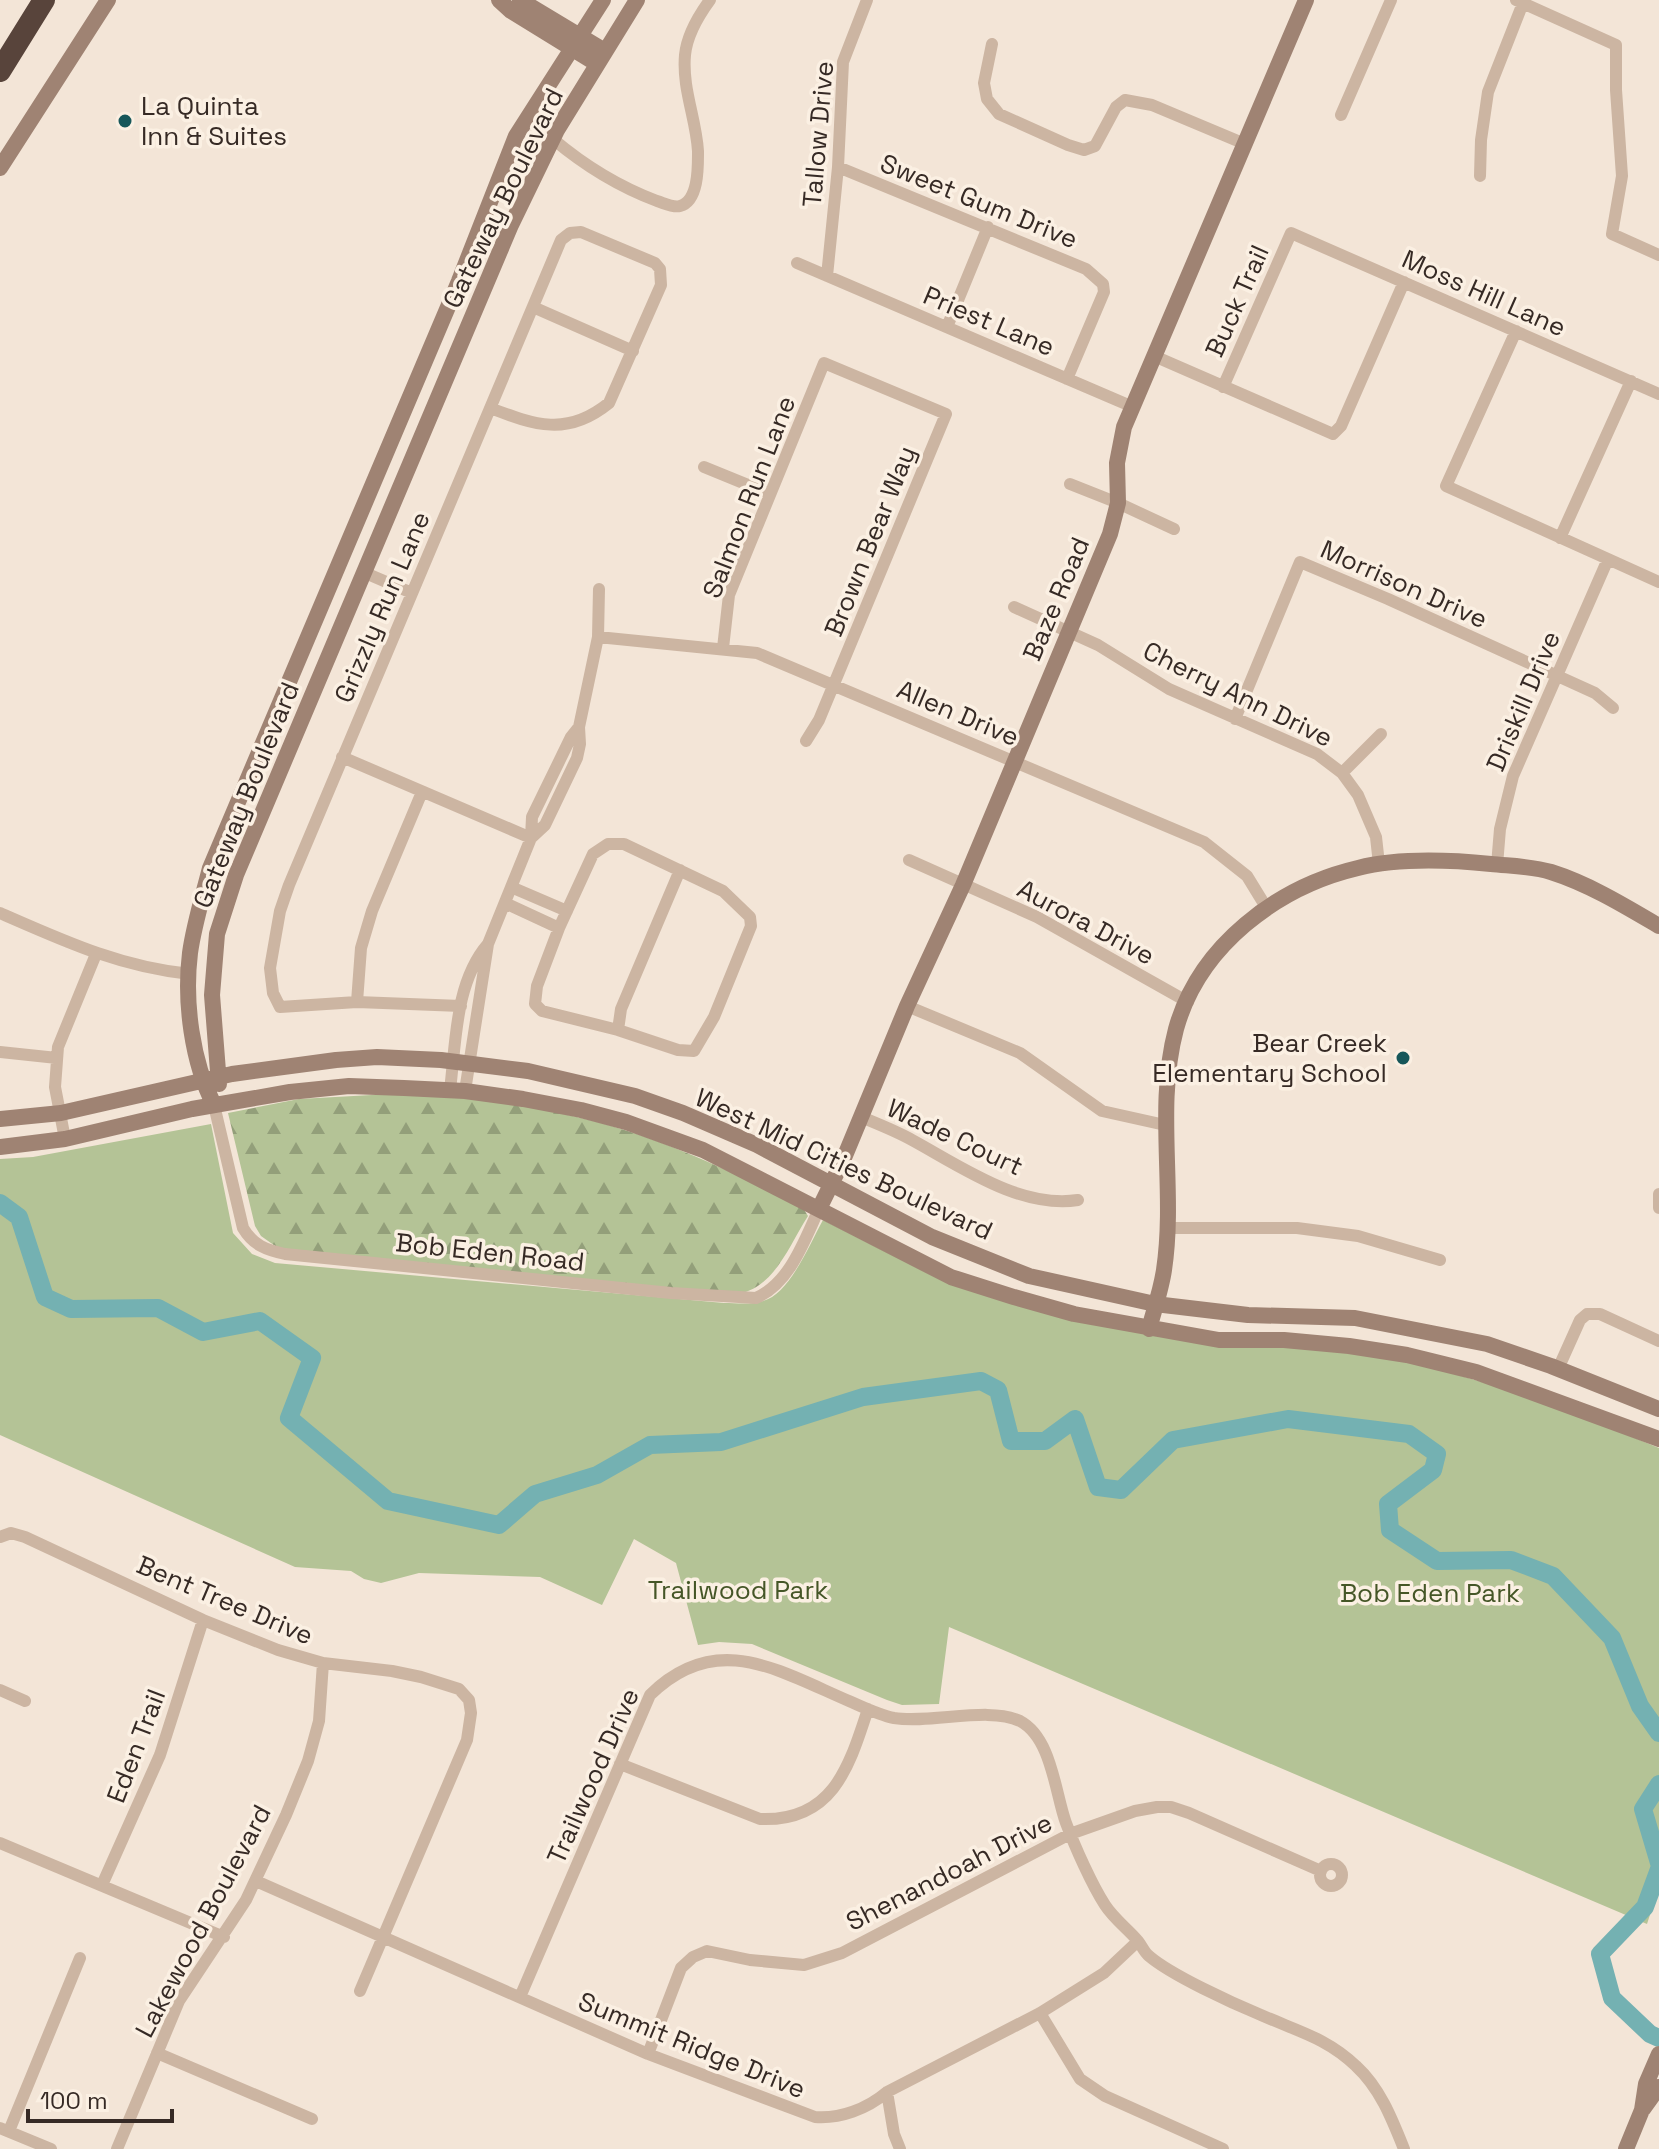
<svg xmlns="http://www.w3.org/2000/svg" width="1659" height="2149" font-family="'Space Grotesk',sans-serif">
	<defs>
		<pattern id="forest-firs" width="22" height="20" patternUnits="userSpaceOnUse" patternTransform="scale(2)"><rect width="22" height="20" fill="#b4c396"/><path d="M5 1l3.5 6h-7zM16 11l3.5 6h-7z" fill="#939f7a"/></pattern>
	</defs>
	<rect width="100%" height="100%" fill="#f3e5d7"/>
	<path fill="url(#forest-firs)" d="M408,1093C465,1097 522,1104 577,1117C656,1135 731,1171 803,1208L808,1216C787,1249 773,1292 731,1295L278,1248L261,1236L255,1226L228,1113L299,1099Z"/>
	<path fill="#b4c396" d="M211,1124L233,1233L252,1254L275,1263L724,1303C736,1303 751,1305 763,1301C790,1294 810,1243 823,1220L949,1284L1283,1345L1407,1360L1540,1399L1659,1448V1887L1647,1924L949,1627L939,1704L902,1705L887,1700L752,1644L719,1642L698,1645L676,1563L634,1539L602,1605L540,1577L419,1573L381,1583L364,1579L351,1571L295,1567L0,1435V1159L33,1157Z"/>
	<g fill="none" stroke-linecap="round" stroke-linejoin="round">
		<path stroke="#74b1b2" stroke-width="18" d="M0,1203L19,1217L45,1297L71,1309L158,1308L203,1332L260,1321L312,1358L289,1418L388,1501L499,1525L535,1494L597,1475L650,1445L721,1442L863,1397L981,1381L998,1390L1011,1441H1045L1075,1419L1098,1487L1121,1490L1173,1440L1288,1419L1409,1434L1437,1454L1433,1470L1388,1504L1390,1530L1437,1561L1511,1560L1553,1576L1612,1638L1640,1706L1659,1733
			M1659,1784L1643,1809L1659,1863
			M1659,1869L1645,1907L1600,1954L1612,1998L1650,2034L1659,2038"/>
		<path stroke="#ccb5a2" stroke-width="12" d="M1516,0L1616,45V90L1622,176L1612,234L1659,255
			M992,44L984,83L987,99L999,114L1068,145L1084,150L1095,146L1116,107L1125,100L1152,105L1245,144
			M1341,115L1391,0
			M553,139C585,166 617,186 657,201C664,203 673,208 680,206C699,201 698,166 698,151C696,118 682,89 685,55C687,35 699,15 710,0
			M838,167L1086,269L1103,284L1104,292L1067,379
			M1480,176L1481,140L1488,92L1523,3
			M797,263L1133,407
			M827,276L838,167L843,62L867,0
			M533,307L633,351
			M947,327L988,227
			M1516,331L1446,486L1659,582
			M1154,356L1333,434L1341,426L1404,282
			M1223,387L1291,233L1659,394
			M704,467L770,494
			M1070,484L1118,503L1174,529
			M1560,538L1631,381
			M363,572L412,593
			M1014,607L1098,645L1169,689L1317,754L1342,773L1358,795L1376,837L1379,864
			M598,637L757,653L1204,842L1247,876L1266,907
			M723,648L729,595L824,363L946,414L819,720L806,741
			M1235,719L1300,562L1388,599L1595,693L1613,708
			M342,757L531,838
			M1342,773L1381,734
			M531,838L545,825L577,758L580,744L579,727L598,637L599,589
			M608,844H624L723,891L750,917L751,926L714,1017L694,1051L678,1050L618,1030L542,1011L535,1004L537,986L559,928L593,854Z
			M909,860L1037,917L1188,1002
			M1497,865L1500,829L1513,776L1608,559
			M511,887L567,911
			M505,903L559,928
			M0,913C64,941 120,967 190,974
			M357,1002L361,948L372,911L422,792
			M461,1006L357,1002L280,1007L273,993L270,968L280,911L289,885L561,240L570,233L581,232L655,263L660,269L661,285L609,403C567,437 535,425 490,408
			M907,1006L1020,1053L1102,1111L1165,1125
			M618,1030L621,1009L680,870
			M0,1052L57,1058
			M450,1090C456,1042 455,982 488,944
			M465,1091L488,944L531,838L532,817L571,737L579,727
			M214,1105L243,1228C253,1245 266,1250 285,1254L671,1293L756,1298C790,1283 804,1241 819,1209
			M861,1117C878,1124 896,1131 912,1140C960,1166 1020,1209 1078,1200
			M65,1139L55,1087L58,1047L96,954
			M1659,1194V1208
			M1166,1228H1297L1358,1236L1440,1260
			M1558,1369L1580,1320L1587,1314H1600L1659,1341
			M0,1537L11,1533L25,1537L203,1620L278,1650L323,1663L392,1671L421,1677L459,1689L469,1700L471,1713L467,1740L360,1991
			M0,1690L25,1701
			M620,1764L760,1819C833,1822 849,1767 868,1709
			M0,1843L224,1937
			M1320 1875a11 11 0 1 1 22 0a11 11 0 1 1-22 0Z
			M256,1881L648,2054L815,2117C840,2119 867,2109 887,2092L1040,2013L1104,1973L1138,1941
			M102,1885L160,1755L203,1620
			M520,1997L650,1695C716,1630 777,1670 849,1701C863,1707 879,1715 894,1718C931,1724 989,1706 1020,1721C1052,1738 1055,1793 1066,1823C1075,1847 1092,1885 1105,1905C1114,1919 1128,1929 1138,1941C1142,1946 1144,1952 1149,1956C1171,1975 1232,2003 1261,2015C1297,2031 1327,2038 1356,2066C1380,2088 1392,2119 1404,2149
			M1040,2013L1080,2079L1105,2096L1223,2149
			M157,2053L312,2119
			M648,2054L681,1968L693,1957L707,1951L750,1960L804,1965L842,1953L1070,1834L1135,1811L1157,1807H1171L1189,1813L1321,1871
			M887,2092L894,2134L900,2149
			M0,2128L51,2149
			M9,2131L80,1958
			M117,2149L179,2001L246,1900L286,1815L308,1761L319,1721L323,1663"/>
		<path stroke="#9f8373" stroke-width="16" d="M499,0L511,11L597,64
			M520,0L605,51
			M0,168L108,0
			M219,1084L212,995L217,934L236,875L511,225L557,130L637,0
			M214,1105C192,1062 184,1002 190,953C194,924 203,896 210,868L459,281L516,136L603,0
			M0,1119L61,1113L232,1074L336,1060L377,1057L441,1060L528,1071L635,1096L683,1113L757,1145L932,1237L1029,1276L1155,1304L1248,1315L1355,1318L1487,1344L1551,1366L1659,1409
			M0,1147L65,1139L192,1109L290,1092L349,1086L404,1088L465,1091L523,1099L581,1110L626,1122L703,1150L951,1277L1014,1297L1074,1314L1219,1340H1284L1349,1346L1407,1355L1476,1372L1659,1439
			M819,1209L844,1158L907,1006L963,885L1110,534L1118,503L1117,463L1124,427L1306,0
			M1149,1329C1154,1310 1161,1290 1164,1270C1176,1190 1155,1108 1176,1029C1199,946 1277,887 1358,868C1397,858 1451,860 1491,864C1510,866 1532,866 1551,872C1589,884 1625,906 1659,926
			M1643,2109L1659,2087
			M1626,2149L1642,2110L1646,2084L1659,2054"/>
		<path stroke="#58443b" stroke-width="22" d="M0,71L44,0"/>
	</g>
	<g fill="#17575a" stroke="#fbf0e3" stroke-width="3">
		<circle cx="125" cy="121" r="8"/>
		<circle cx="1403" cy="1058" r="8"/>
	</g>
	<g text-anchor="middle" stroke-width="7" stroke-linejoin="round" paint-order="stroke">
		<g font-size="26" fill="#362a25" stroke="#fbf0e3" text-anchor="start">
			<text x="141" y="115">La Quinta<tspan x="141" dy="30">Inn &amp; Suites</tspan></text>
			<text x="1387" y="1052" text-anchor="end">Bear Creek<tspan x="1387" dy="30">Elementary School</tspan></text>
		</g>
		<g font-size="26" fill="#362a25" stroke="#fbf0e3">
			<text transform="translate(818 134) rotate(-85)" y="9">Tallow Drive</text>
			<text transform="translate(503 198) rotate(-64)" y="9">Gateway Boulevard</text>
			<text transform="translate(979 201) rotate(22)" y="9">Sweet Gum Drive</text>
			<text transform="translate(1484 293) rotate(24)" y="9">Moss Hill Lane</text>
			<text transform="translate(1237 301) rotate(-66)" y="9">Buck Trail</text>
			<text transform="translate(989 321) rotate(23)" y="9">Priest Lane</text>
			<text transform="translate(749 497) rotate(-69)" y="9">Salmon Run Lane</text>
			<text transform="translate(870 541) rotate(-68)" y="9">Brown Bear Way</text>
			<text transform="translate(1404 584) rotate(24)" y="9">Morrison Drive</text>
			<text transform="translate(1056 599) rotate(-67)" y="9">Baze Road</text>
			<text transform="translate(382 607) rotate(-67)" y="9">Grizzly Run Lane</text>
			<text transform="translate(1238 694) rotate(26)" y="9">Cherry Ann Drive</text>
			<text transform="translate(1523 701) rotate(-67)" y="9">Driskill Drive</text>
			<text transform="translate(958 713) rotate(23)" y="9">Allen Drive</text>
			<text transform="translate(246 795) rotate(-68)" y="9">Gateway Boulevard</text>
			<text transform="translate(1086 922) rotate(28)" y="9">Aurora Drive</text>
			<text transform="translate(955 1137) rotate(25)" y="9">Wade Court</text>
			<text transform="translate(844 1164) rotate(25)" y="9">West Mid Cities Boulevard</text>
			<text transform="translate(490 1252) rotate(6)" y="9">Bob Eden Road</text>
			<text transform="translate(225 1600) rotate(23)" y="9">Bent Tree Drive</text>
			<text transform="translate(136 1746) rotate(-69)" y="9">Eden Trail</text>
			<text transform="translate(593 1776) rotate(-66)" y="9">Trailwood Drive</text>
			<text transform="translate(949 1872) rotate(-27)" y="9">Shenandoah Drive</text>
			<text transform="translate(203 1921) rotate(-62)" y="9">Lakewood Boulevard</text>
			<text transform="translate(692 2045) rotate(22)" y="9">Summit Ridge Drive</text>
		</g>
		<g font-size="26" fill="#455627" stroke="#fbf0e3">
			<text x="738" y="1599">Trailwood Park</text>
			<text x="1430" y="1602">Bob Eden Park</text>
		</g>
	</g>
	<path d="M28 2109v12h144v-12" fill="none" stroke="#362a25" stroke-width="4"/>
	<text x="40" y="2109" font-size="24" fill="#362a25" stroke="#fbf0e3" stroke-width="6" paint-order="stroke">100 m</text>
</svg>
